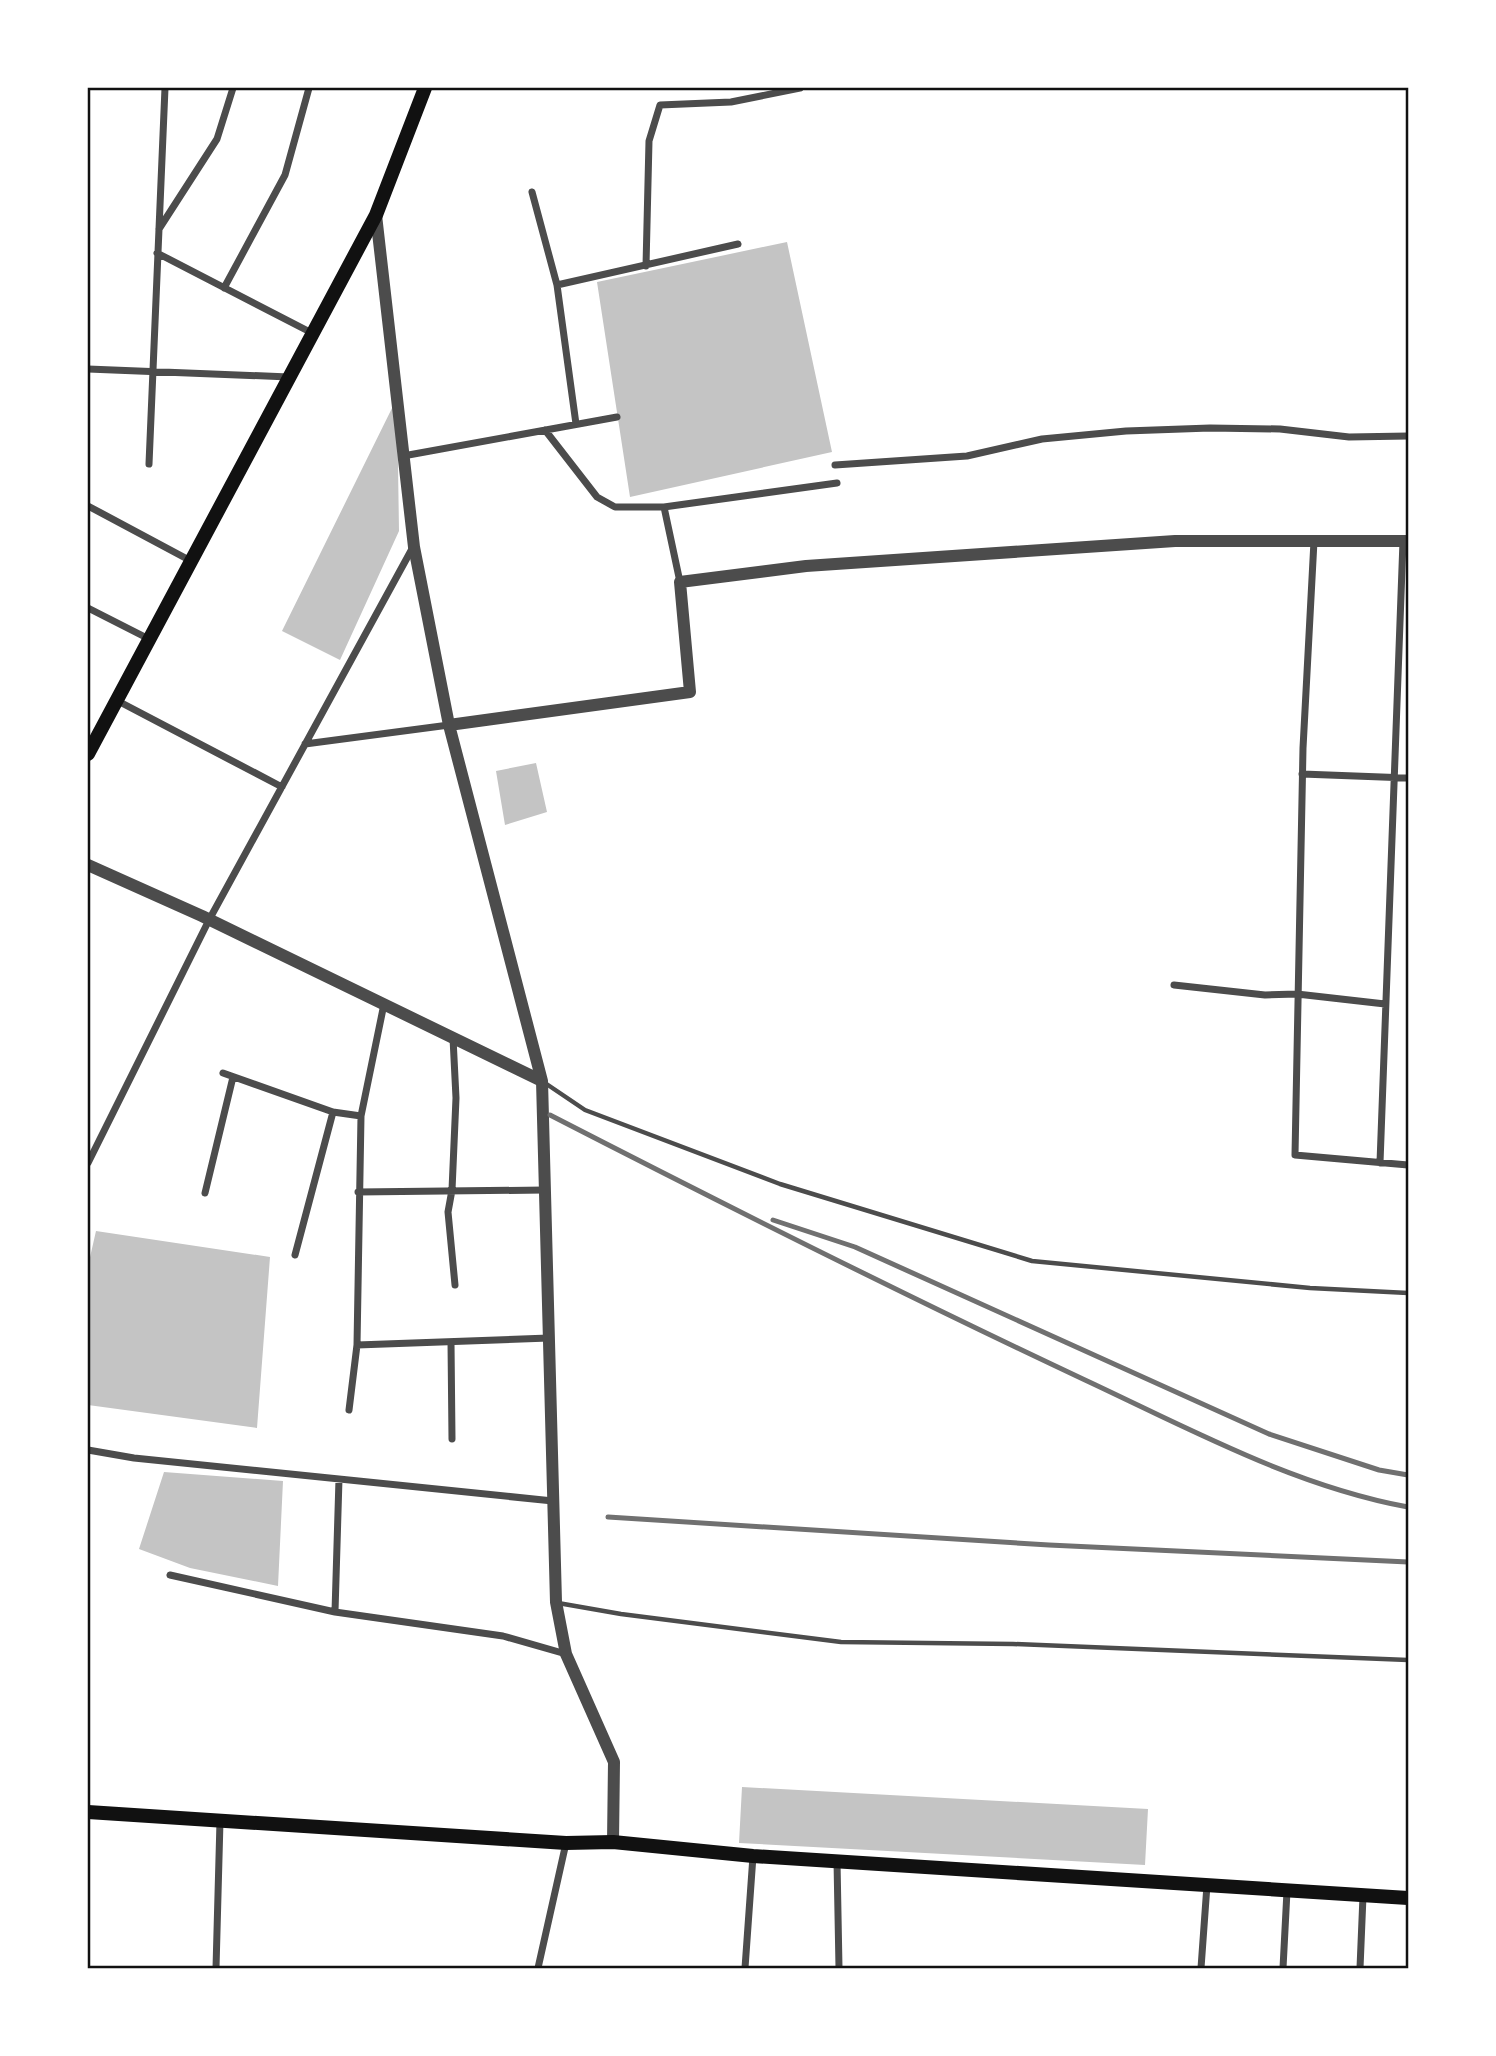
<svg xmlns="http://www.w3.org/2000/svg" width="1496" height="2056" font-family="'Playfair Display',serif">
	<rect width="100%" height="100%" fill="#fff"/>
	<path fill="#c4c4c4" d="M787,242L832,452L630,497L597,282Z
		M397,398L399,531L340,660L282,631Z
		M536,763L547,812L505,825L496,771Z
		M96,1231L270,1257L257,1428L88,1405V1266Z
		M164,1472L283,1481L278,1586L190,1568L139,1549Z
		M742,1787L1148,1809L1145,1865L739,1843Z"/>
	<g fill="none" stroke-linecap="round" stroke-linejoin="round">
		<path stroke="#4c4c4c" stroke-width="4.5" d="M545,1083L585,1110L780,1184L1032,1261L1310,1288L1408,1293
			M558,1603L621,1614L841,1642L1013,1644L1408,1660"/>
		<path stroke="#4c4c4c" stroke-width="7" d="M532,192L557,285L576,424
			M159,229L217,139L233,88
			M157,253L312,333
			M646,266L649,141L660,105L731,102L800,88
			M557,285L738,244
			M224,288L285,175L309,88
			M88,369L289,377
			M545,430L597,497L615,507H664L837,483
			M403,456L617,417
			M149,464L165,88
			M835,465L967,456L1042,439L1126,431L1210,428L1280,429L1349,437L1408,436
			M88,506L191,561
			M664,507L680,582
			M1314,541L1303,748L1295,1155L1408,1165
			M88,608L149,639
			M116,700L282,787
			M305,744L449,725
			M1302,774L1408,778
			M1174,985L1265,995L1297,994L1385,1004
			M453,1038L456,1098L452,1190L448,1212L455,1285
			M223,1073L333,1112L361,1116
			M88,1163L209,920L413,547
			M1380,1163L1403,541
			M358,1192L545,1190
			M205,1193L233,1077
			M295,1255L333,1112
			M451,1342L452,1439
			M357,1345L549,1338
			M349,1410L357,1345L361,1116L384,1004
			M88,1450L134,1458L553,1501
			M170,1575L335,1612L503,1636L566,1654
			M335,1612L339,1479
			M837,1861L839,1968
			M216,1968L220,1821
			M538,1968L566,1843
			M745,1968L753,1856
			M1201,1968L1207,1885
			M1283,1968L1287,1891
			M1360,1968L1363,1896"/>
		<path stroke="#4c4c4c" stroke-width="12" d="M376,215L414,547L449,725L542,1081L556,1602L566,1654L614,1762L613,1842
			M449,725L690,692L680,582L806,566L1175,541H1408
			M88,865L202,916L542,1081"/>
		<path stroke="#111" stroke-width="14" d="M88,1812L566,1843L613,1842L753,1856L1408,1898"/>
		<path stroke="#111" stroke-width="14" d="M88,754L376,215L425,88"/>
		<path stroke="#707070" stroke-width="5" d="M550,1115C727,1206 904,1295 1085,1380C1190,1429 1294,1486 1408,1507
			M773,1220L855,1247L1269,1434L1379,1470L1408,1475
			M608,1517L1049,1545L1408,1562"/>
	</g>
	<rect width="1496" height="2056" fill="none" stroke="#ffffff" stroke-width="178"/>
	<rect x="89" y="89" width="1318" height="1878" fill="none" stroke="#111" stroke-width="2.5"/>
</svg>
